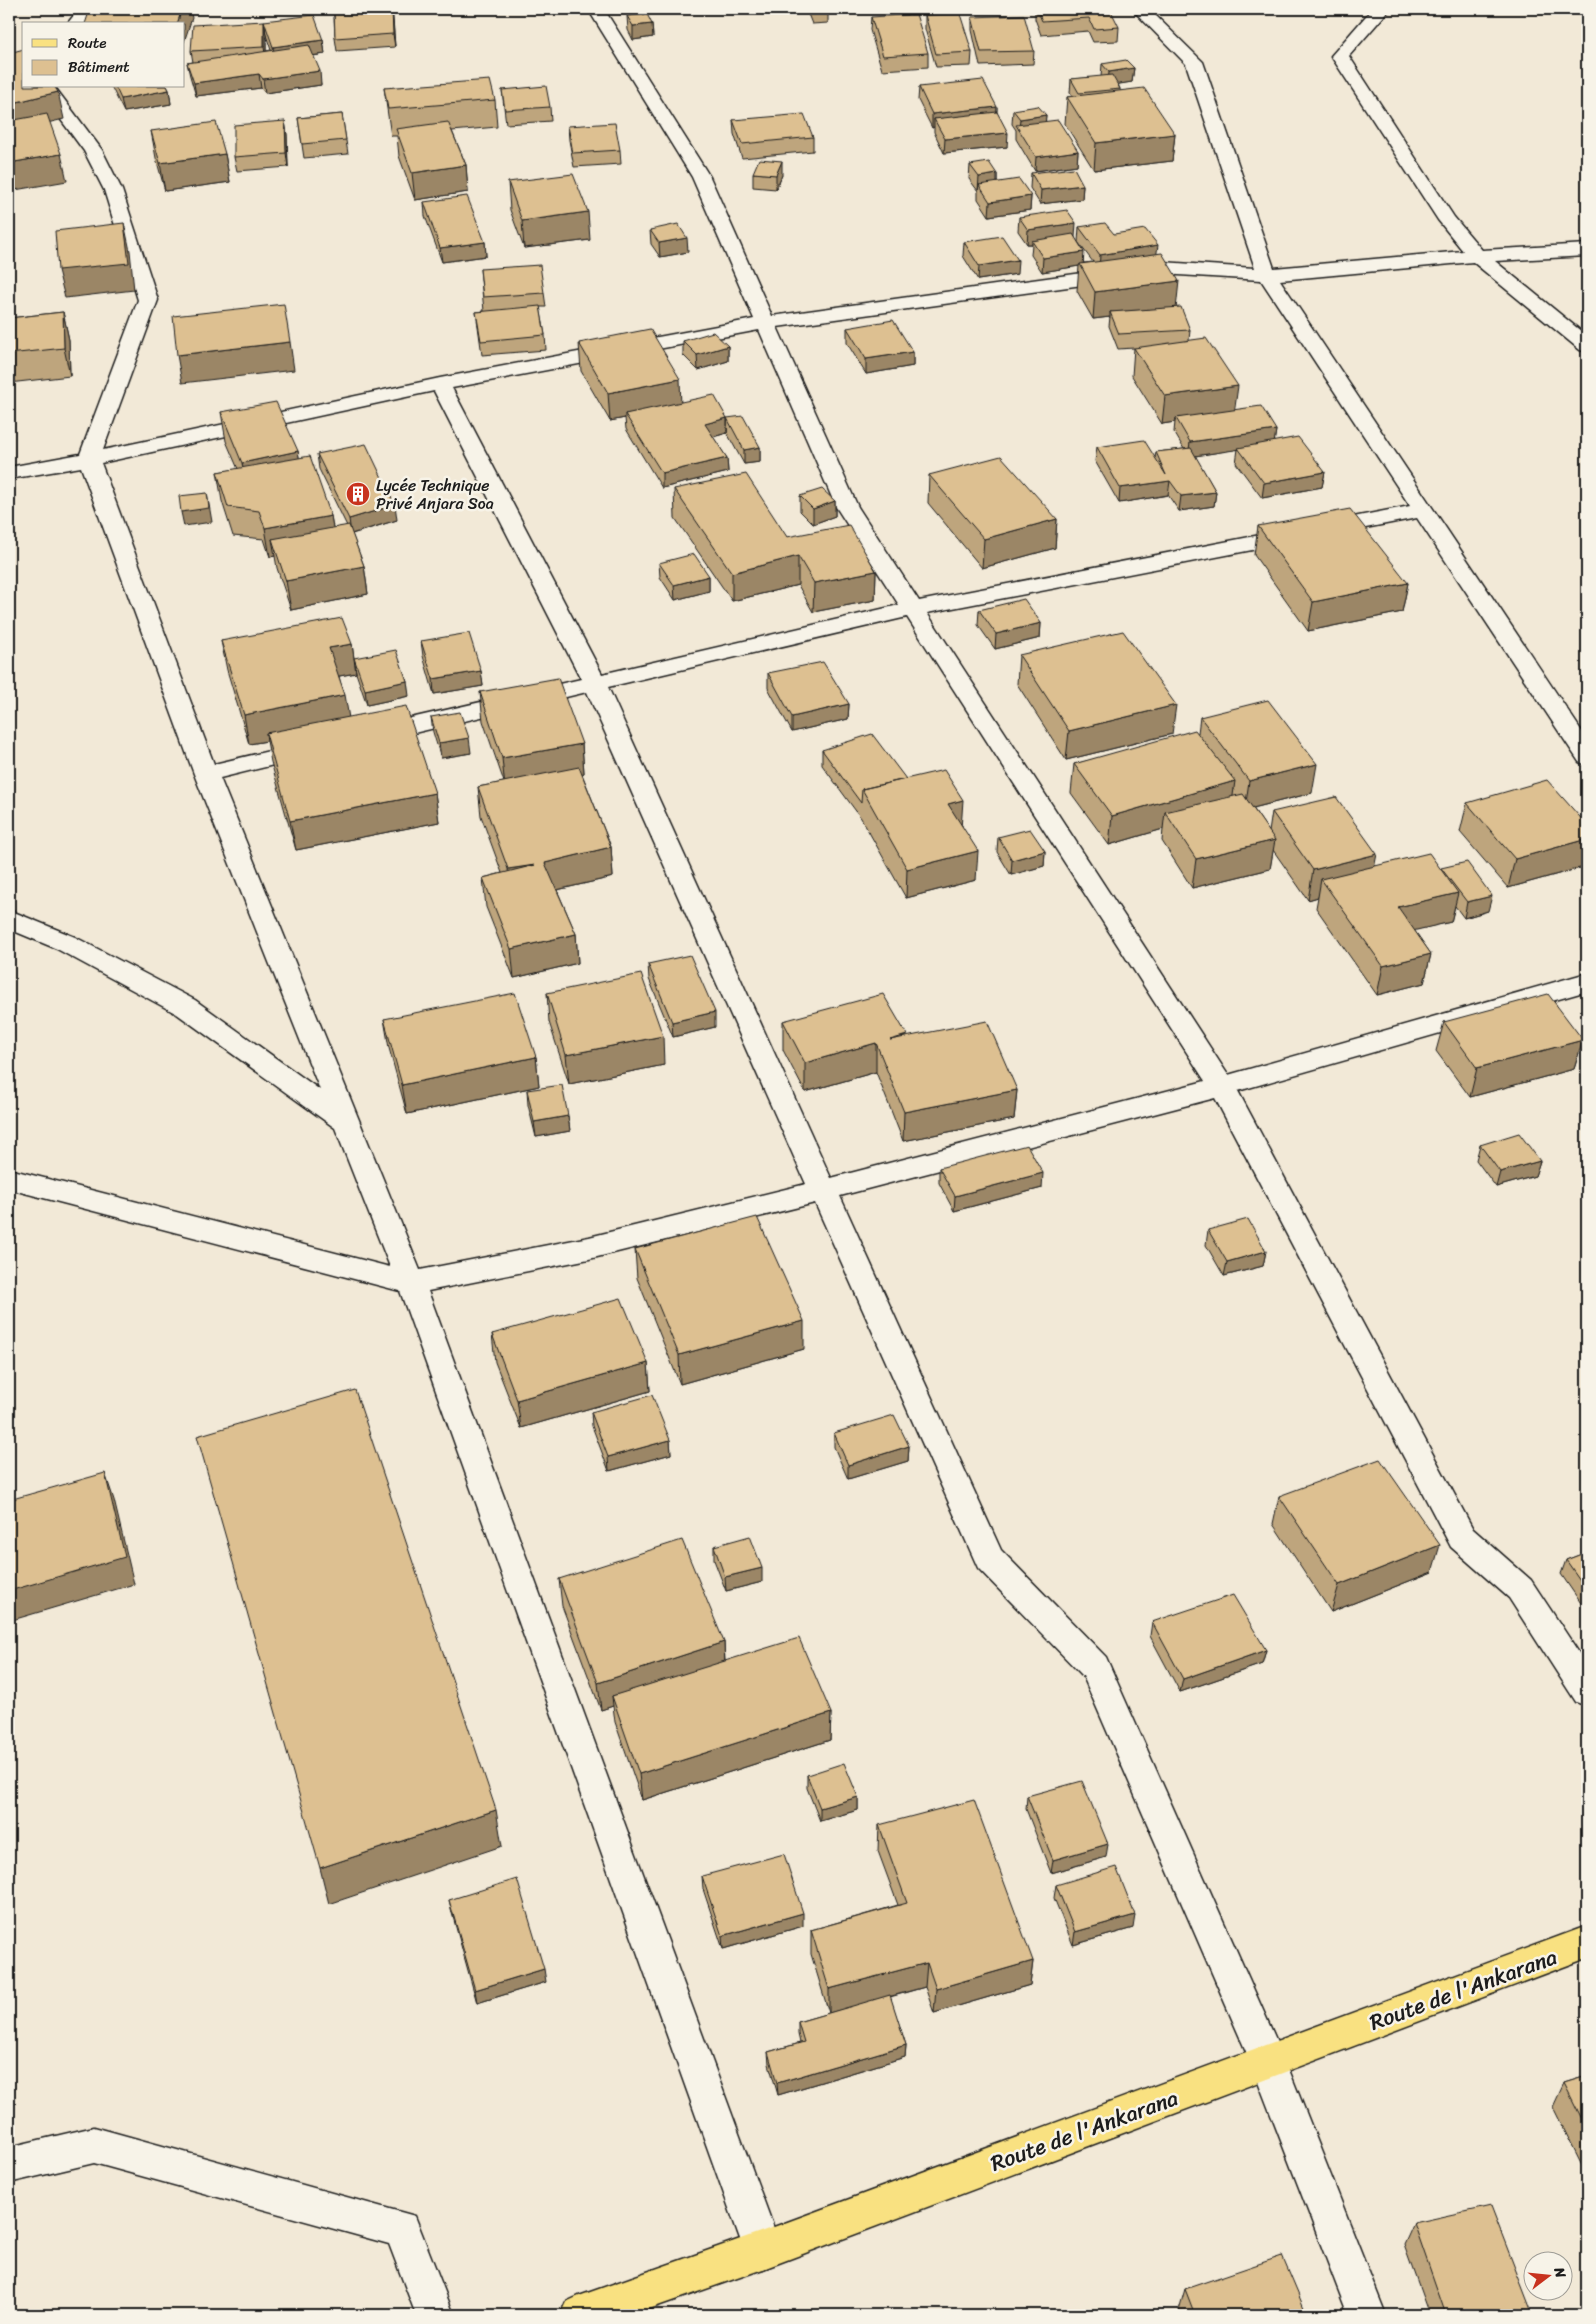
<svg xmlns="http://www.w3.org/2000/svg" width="1596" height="2324" font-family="Sriracha,sans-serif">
	<rect width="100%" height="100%" fill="#f2e9d7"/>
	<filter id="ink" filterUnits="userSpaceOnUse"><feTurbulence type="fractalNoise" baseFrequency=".02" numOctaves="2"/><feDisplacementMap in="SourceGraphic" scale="10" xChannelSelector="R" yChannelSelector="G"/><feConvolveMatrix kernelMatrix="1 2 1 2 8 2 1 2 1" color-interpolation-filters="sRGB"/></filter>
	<g filter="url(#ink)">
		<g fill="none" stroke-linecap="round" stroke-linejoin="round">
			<g stroke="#1c1c1c" stroke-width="3">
				<path id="service" d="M94,2127L415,2216L454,2315H416L389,2244L94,2163L9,2183V2147Z"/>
			</g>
			<g stroke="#1c1c1c" stroke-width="3">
				<path id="minor" d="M79,9H97L84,24H67Z
					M588,9H604L710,177L772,316L1162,262L1255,268L1186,64L1132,9H1149L1203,62L1274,268L1463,251L1438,220L1331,56L1372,9H1390L1349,56L1454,217L1482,250L1587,244V256L1495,261L1587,336V352L1580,350L1473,262L1280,280L1587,739V765L1579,762L1417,518L927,613L1228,1075L1587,973V991L1238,1091L1473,1529L1531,1580L1587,1665V1706L1576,1702L1509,1598L1451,1547L1215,1098L840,1196L1001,1550L1106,1657L1286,2062L1386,2315H1348L1251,2063L1083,1676L978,1568L815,1203L589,1259L428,1291L782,2250L776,2263L763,2269L750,2263L744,2250L400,1291L9,1189V1169L390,1267L335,1128L177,1014L57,949L9,929V910L75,937L195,1000L320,1090L194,774L81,467L9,479V467L80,454L138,300L104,190L84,151L36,86H54L102,150L122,190L158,300L103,450L440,378L754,319L692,177ZM1162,274L1261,280L1410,506L919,601L858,507L777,327ZM759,330L836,507L899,605L602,674L452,388ZM434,391L581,679L376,726L368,729L364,734L368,739L376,742L587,692L806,1184L589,1237L420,1270L220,778L315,755L319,750L315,745L307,742L214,764L101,463ZM907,617L1205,1081L831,1178L608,687Z"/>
			</g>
			<g stroke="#1c1c1c" stroke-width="3">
				<path id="primary" d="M1587,1926V1958L763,2269L632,2315H560L566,2302L579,2296L763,2231Z"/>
			</g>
			<use href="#service" fill="#f7f3e8" fill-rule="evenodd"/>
			<use href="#minor" fill="#f7f3e8" fill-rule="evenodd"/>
			<use href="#primary" fill="#f9e181" fill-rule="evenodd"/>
		</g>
		<path fill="#bea57d" stroke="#1c1c1c" d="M333,9H392L395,47L337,51L335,38L334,17Z
			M808,9H828V23L812,24L808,14Z
			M1035,9H1085V10L1119,27L1118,41L1093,42L1088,31L1041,35L1035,19Z
			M925,15L972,52L971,66L936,67L925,29Z
			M627,16L652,24L653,37L633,40L628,30Z
			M871,17L928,53V67L882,70L870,30Z
			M972,17L1034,51L1033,64L980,66L972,30Z
			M264,21L323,40L325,54L313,56L321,85L265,93L261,88L196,96L190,76L187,63L193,62L191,51L266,35V51L271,50L266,35Z
			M1102,64L1134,68L1132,82L1118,84L1120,89V90L1175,134L1172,161L1094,170L1065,124L1067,97L1072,96L1070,93L1071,79L1101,77Z
			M111,86H167L169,90L171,104L124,112Z
			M919,87L997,107V112L1007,147L944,153L934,132V127L932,128L918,100Z
			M384,88L495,100L497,127L452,131L466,165L468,192L415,200L399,156L397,136H391Z
			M502,90L550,107L551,121L506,124Z
			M1013,110L1046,115L1045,122L1078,151L1077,165L1035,171L1016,139V130L1012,124Z
			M342,114L348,154L304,158L298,118Z
			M733,120L813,137V151L742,158L734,134Z
			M285,121L287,135L288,167L237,171L234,157Z
			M568,126L620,150L621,164L574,167L569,140Z
			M151,131L225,154L230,182L165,191L156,158Z
			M970,165L997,174V183L1031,196L1030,210L989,216L978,199V191L969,179Z
			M753,173L782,175L776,189L753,187Z
			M1031,173L1083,185L1082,199L1040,204L1030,188Z
			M508,182L590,240L524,248L510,210Z
			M424,202L485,242L486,256L442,262L425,216Z
			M1019,217L1075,237L1084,263L1093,262L1078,242L1079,227L1114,234L1157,254L1176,308L1190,330L1189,340L1235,410L1276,430L1274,442L1325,472L1322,487L1262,498L1236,463L1238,449L1195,456L1216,492L1214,506L1179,511L1168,495L1119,503L1095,461L1097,447L1155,458L1156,452L1184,449L1174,432L1175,422L1162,424L1132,376L1134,348L1118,349L1109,326L1110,317L1093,319L1077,291L1079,266L1042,272L1031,255L1032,244H1027L1018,231Z
			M650,230L688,252L660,257L651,244Z
			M964,242L1017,274L978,280L963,256Z
			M480,269L544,293L546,307H540L545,335L546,350L482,355L476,312L484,311Z
			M63,312L69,340L70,376L9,383V318Z
			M847,328L913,352V366L866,374L847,343Z
			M683,341L728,346V361L698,370L683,355Z
			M579,343L681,402L727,418V433L713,437L727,458L728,472L662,488L626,429L625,418L610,421L581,371Z
			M221,412L298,451L299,458L331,516L333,528L347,526L319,469L317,454L397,520L352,534L364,566L368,594L291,610L277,568L275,556L270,557L264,539L233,536L222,501L217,472L238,469L226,441Z
			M727,418L760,447V462L744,464L727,433Z
			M929,475L1057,519L1055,548L982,568L928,503Z
			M674,489L787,537L876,571L875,600L813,612L798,585L732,601L675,518Z
			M800,496L835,501V516L813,524L800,511Z
			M1258,526L1408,583L1402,612L1308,631L1254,555Z
			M659,563L709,576V591L675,600L660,577Z
			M979,610L1041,623L1040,638L995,649L978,625Z
			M221,641L352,644L356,673L354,658L409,696L367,705L356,673L339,676L348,717L435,793L439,822L296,850L271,762L267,741L249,744L227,670Z
			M421,641L481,671L483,686L434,694L423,656Z
			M1019,655L1172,734L1066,760L1017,684Z
			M768,673L849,704L848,719L792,732L768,688Z
			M480,692L582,744L584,773L582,774L611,847L613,877L557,890L576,934L578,963L514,978L486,907L483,878L502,873L481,816L478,787L504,782L483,721Z
			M431,717L471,753L441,758L433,732Z
			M1200,717L1312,793L1253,808L1269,832L1272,812L1375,866L1441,870V868L1488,911L1464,918L1455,906L1451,922L1414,930L1431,954L1424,983L1377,995L1316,908L1318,897L1308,900L1273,850L1270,869L1192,888L1162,841L1163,829L1109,845L1071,793L1074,764L1198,733Z
			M822,750L906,779L962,825L976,880L906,898L861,818L822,765Z
			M1467,803L1587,825V866L1508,888L1460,832Z
			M998,837L1045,851L1044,866L1011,875L997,852Z
			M648,964L715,1027L673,1037L649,979Z
			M547,993L664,1065L569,1084L549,1022Z
			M384,1019L536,1057L539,1086L407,1114L389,1048Z
			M783,1021L907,1037L1017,1090L1014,1119L903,1141L876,1072L805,1092L783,1050Z
			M1444,1022L1583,1040L1574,1069L1470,1097L1436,1051Z
			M527,1090L568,1116L570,1131L536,1137L528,1105Z
			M1480,1145L1540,1161L1535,1176L1496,1187L1476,1160Z
			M939,1168L1042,1188L954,1211L939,1183Z
			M1208,1230L1266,1251L1263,1266L1224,1276L1206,1245Z
			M635,1249L804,1349L680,1384L637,1278Z
			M492,1334L648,1363L650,1391L521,1428L495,1362Z
			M591,1412L670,1440L671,1454L609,1471L592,1426Z
			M834,1433L909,1446L908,1461L848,1479L834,1447Z
			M1279,1496L1432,1572L1331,1612L1273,1524Z
			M714,1546L762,1582L726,1591L714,1560Z
			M1587,1552V1612L1561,1574L1566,1560Z
			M559,1579L724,1642L725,1661L831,1713L830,1740L642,1800L615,1722L613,1706L601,1710L562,1606Z
			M1152,1622L1266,1650L1262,1664L1180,1692L1150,1636Z
			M807,1775L858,1797V1810L820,1821L807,1788Z
			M1027,1796L1106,1857L1051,1873L1026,1809Z
			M879,1825L1033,1961L1030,1985L934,2013L925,1987L890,1997L906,2045L905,2057L778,2095L769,2064L768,2052L800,2043L798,2034V2022L829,2013L811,1954V1930L898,1905L878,1851Z
			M702,1876L803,1926L723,1949L703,1889Z
			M1056,1885L1133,1928L1073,1945L1054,1898Z
			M449,1900L546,1982L477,2003L452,1913Z
			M1587,2076V2176L1553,2107L1564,2083Z
			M1414,2223L1533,2315H1429L1404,2245Z
			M1185,2289L1307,2315H1181L1179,2310Z"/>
		<path fill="#9b8666" stroke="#1c1c1c" d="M182,9H190L192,18L184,42V24H177Z
			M392,9L393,18L395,47L393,34Z
			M264,21L266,35V61L264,47Z
			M652,24L653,37L633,40V26Z
			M323,40L325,54L275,61L273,47Z
			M1134,68L1132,82L1108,86L1109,72Z
			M320,71L321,85L265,93L263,79Z
			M259,74L261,88L196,96L194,83Z
			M169,90L171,104L124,112L121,99Z
			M58,92L64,119L9,132V104Z
			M997,107L996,121L934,119V127L932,128V114Z
			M1046,115L1045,129L1019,130L1020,119Z
			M285,121L287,135L288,167L286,153Z
			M1008,133L1007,147L944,153L945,139Z
			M1175,134L1172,161L1094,170L1096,143Z
			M1078,151L1077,165L1035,171L1036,157Z
			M61,154L67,181L9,191V163Z
			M225,154L230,182L165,191L160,163Z
			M782,161V175L776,189V175Z
			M466,165L468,192L415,200L412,173Z
			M997,174V188L979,185L978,191L979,177Z
			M1083,185L1082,199L1040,204L1041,190Z
			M1031,196L1030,210L989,216L990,202Z
			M588,212L590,240L524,248L522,221Z
			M124,223L130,251L134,290L65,298L58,270Z
			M1076,223L1075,237L1032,241V244H1027L1028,230Z
			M687,238L688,252L660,257L659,243Z
			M485,242L486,256L442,262L440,248Z
			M1158,245L1156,259L1099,269L1100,255Z
			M1084,252L1083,266L1080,264L1079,266L1042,272L1043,258Z
			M1018,260L1017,274L978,280L979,266Z
			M1179,281L1176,309L1110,312V317L1093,319L1095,292Z
			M63,312L69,340L70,376L64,348Z
			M290,342L294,370L182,383L177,355Z
			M728,346V361L698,370L697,355Z
			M913,352V366L866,374V359Z
			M680,379L681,407L625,414V418L610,421L608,393Z
			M1238,386L1234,414L1176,418L1175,422L1162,424L1165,396Z
			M727,418V433L705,439V424Z
			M1276,430L1274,444L1188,457L1190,442Z
			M760,447V462L744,464V450Z
			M298,451L303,480L247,491L242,463Z
			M727,458L728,472L662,488V473Z
			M1325,472L1322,487L1262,498L1264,483Z
			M1170,481L1168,495L1119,503L1120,488Z
			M1216,492L1214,506L1179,511L1181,496Z
			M207,493L212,522L184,526L181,512Z
			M835,501V516L813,524V509Z
			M395,505L397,520L351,534L349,519Z
			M331,516L336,545L272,539L275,556L270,557L265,528Z
			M1057,519L1055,548L982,568L984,539Z
			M798,556V585L732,601V573Z
			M364,566L368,594L291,610L286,581Z
			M876,571L875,600L813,612L814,583Z
			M709,576V591L675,600L674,585Z
			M1408,583L1402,612L1308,631L1313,602Z
			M1041,623L1040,638L995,649L996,634Z
			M352,644L356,673L334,677L329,648Z
			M481,671L483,686L434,694L433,679Z
			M407,681L409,696L367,705L365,690Z
			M345,695L350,724L266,733L267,741L249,744L244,715Z
			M849,704L848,719L792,732V717Z
			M1176,705L1172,734L1066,760L1069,731Z
			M469,738L471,753L441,758L439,743Z
			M582,744L584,773L505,788L502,758Z
			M1317,764L1312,793L1245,810L1249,781Z
			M1235,781L1231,810L1165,812L1163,829L1109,845L1112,816Z
			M435,793L439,822L296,850L290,821Z
			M963,800L961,829L948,804Z
			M1587,839V866L1508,888L1515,859Z
			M1275,840L1270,869L1192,888L1196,859Z
			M611,847L613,877L548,892L545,863Z
			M978,851L976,880L906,898L907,869Z
			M1045,851L1044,866L1011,875L1012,860Z
			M1377,854L1371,883L1321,879L1318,897L1308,900L1313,870Z
			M535,865L511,898L508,869Z
			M1458,893L1451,922L1391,936L1398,907Z
			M1492,896L1488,911L1464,918L1467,902Z
			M576,934L578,963L514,978L511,949Z
			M1431,954L1424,983L1377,995L1383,966Z
			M715,1012V1027L673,1037L672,1022Z
			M663,1036L664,1065L569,1084L566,1055Z
			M1583,1040L1574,1069L1470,1097L1477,1068Z
			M876,1043V1072L805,1092V1063Z
			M536,1057L539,1086L407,1114L402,1085Z
			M1017,1090L1014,1119L903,1141L904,1112Z
			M568,1116L570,1131L536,1137L534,1122Z
			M1540,1161L1535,1176L1496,1187L1500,1172Z
			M1043,1173L1042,1188L954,1211L955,1196Z
			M1266,1251L1263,1266L1224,1276L1227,1262Z
			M804,1321V1349L680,1384L679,1355Z
			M648,1363L650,1391L521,1428L517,1400Z
			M670,1440L671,1454L609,1471L608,1457Z
			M909,1446L908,1461L848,1479V1465Z
			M105,1473L114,1500L134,1584L9,1621V1591Z
			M1440,1545L1432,1572L1331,1612L1339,1585Z
			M762,1568V1582L726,1591L725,1577Z
			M724,1642L725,1669L612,1696L613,1706L601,1710L598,1683Z
			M1266,1650L1262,1664L1180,1692L1183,1679Z
			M831,1713L830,1740L642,1800L639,1774Z
			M858,1797V1810L820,1821V1808Z
			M496,1810L502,1846L329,1904L320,1868Z
			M1108,1844L1106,1857L1051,1873L1053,1860Z
			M803,1913V1926L723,1949L722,1936Z
			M1135,1915L1133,1928L1073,1945L1075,1932Z
			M1033,1961L1030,1985L934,2013L936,1989Z
			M927,1963L925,1987L829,2013V1989Z
			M544,1969L546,1982L477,2003L475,1990Z
			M906,2045L905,2057L778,2095L777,2083Z"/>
		<path fill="#ddc091" stroke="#1c1c1c" d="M90,9H182L177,24H85Z
			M334,9H392L393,34L335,38Z
			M811,9H828V10L812,11Z
			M1037,9H1085V10L1110,9L1119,27L1094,29L1089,18L1042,21Z
			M647,14L652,24L633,26L627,16Z
			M916,14L928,53L883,56L871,17Z
			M960,14L972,52L936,54L925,15Z
			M314,15L323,40L273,47L264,21Z
			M1024,15L1034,51L981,52L972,17Z
			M264,21V47L191,51L193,25Z
			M309,45L320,71L263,79L259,74L194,83L187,63Z
			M24,49V86H54L58,92L9,104V53Z
			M1126,60L1134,68L1109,72L1102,64Z
			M1112,75L1120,89L1079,93L1071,79Z
			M490,80L495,100L388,109L384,88Z
			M983,80L997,107L932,114L919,87Z
			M115,86H167L169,90L121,99Z
			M546,86L550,107L505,110L502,90Z
			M1144,88L1175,134L1096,143L1067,97Z
			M1038,106L1046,115L1020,119L1013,110Z
			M997,112L1008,133L945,139L934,119Z
			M47,114L61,154L9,163V121Z
			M342,114L346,140L302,144L298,118Z
			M804,114L813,137L742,144L733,120Z
			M1058,120L1078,151L1036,157L1016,125Z
			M285,121L286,153L234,157V125Z
			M216,122L225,154L160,163L151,131Z
			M448,122L466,165L412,173L396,129Z
			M615,123L620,150L573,153L568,126Z
			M759,159L782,161L776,175L753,173Z
			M989,162L997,174L979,177L970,165Z
			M1074,168L1083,185L1041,190L1031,173Z
			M573,174L588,212L522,221L508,182Z
			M1019,179L1031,196L990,202L979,185Z
			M467,196L485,242L440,248L424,202Z
			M1067,210L1076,223L1028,230L1019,217Z
			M124,223L129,263L58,270L55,231Z
			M1105,223L1114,234L1145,229L1158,245L1100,255L1079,227Z
			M678,224L687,238L659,243L650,230Z
			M1073,234L1084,252L1043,258L1032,241Z
			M1002,236L1018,260L979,266L964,242Z
			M1162,253L1179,281L1095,292L1080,264Z
			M540,265L544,293L483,297L480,269Z
			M284,304L290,342L177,355L173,316Z
			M540,306L545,335L481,341L476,312Z
			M1181,307L1190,330L1119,334L1110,312Z
			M63,312L64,348L9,354V318Z
			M893,320L913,352L866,359L847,328Z
			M650,329L680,379L608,393L579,343Z
			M713,332L728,346L697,355L683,341Z
			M1206,338L1238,386L1165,396L1134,348Z
			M714,395L727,418L705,424L727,458L662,473L625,414Z
			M276,402L298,451L242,463L221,412Z
			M1261,406L1276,430L1190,442L1176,418Z
			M743,416L760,447L744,450L727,418Z
			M1298,437L1325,472L1264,483L1238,448Z
			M1144,440L1166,475L1156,452L1191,448L1216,492L1181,496L1170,481L1120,488L1097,447Z
			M366,444L395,505L349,519L317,454Z
			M310,456L331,516L265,528L259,511L228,507L217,472Z
			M1001,456L1057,519L984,539L929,475Z
			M746,474L787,537L849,525L876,571L814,583L798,556L732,573L674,489Z
			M822,489L835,501L813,509L800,496Z
			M207,493L209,508L181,512L179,496Z
			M1350,509L1408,583L1313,602L1258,526Z
			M349,525L364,566L286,581L272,539Z
			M694,554L709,576L674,585L659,563Z
			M1024,599L1041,623L996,634L979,610Z
			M342,618L352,644L329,648L345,695L244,715L221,641Z
			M1123,631L1176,705L1069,731L1019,655Z
			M469,633L481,671L433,679L421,641Z
			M396,650L407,681L365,690L354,658Z
			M823,662L849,704L792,717L768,673Z
			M558,678L582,744L502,758L480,692Z
			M1268,700L1317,764L1249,781L1200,717Z
			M406,706L435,793L290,821L266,733Z
			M460,712L469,738L439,743L431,717Z
			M1195,730L1235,781L1112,816L1074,764Z
			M872,734L906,779L862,789L861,803L822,750Z
			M579,767L611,847L545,863L576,934L511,949L483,878L535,865L508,869L478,787Z
			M944,770L963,800L948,804L978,851L907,869L862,789Z
			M1547,780L1587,825V839L1515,859L1467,803Z
			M1243,794L1275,840L1196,859L1165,812Z
			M1336,797L1377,854L1313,870L1272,812Z
			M1030,829L1045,851L1012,860L998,837Z
			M1429,853L1458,893L1398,907L1431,954L1383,966L1321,879Z
			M1467,862L1492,896L1467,902L1441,868Z
			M690,955L715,1012L672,1022L648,964Z
			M641,974L663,1036L566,1055L547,993Z
			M515,993L536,1057L402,1085L384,1019Z
			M883,994L907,1035L890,1040L987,1021L1017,1090L904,1112L876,1043L805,1063L783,1021Z
			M1548,994L1583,1040L1477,1068L1444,1022Z
			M562,1085L568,1116L534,1122L527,1090Z
			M1519,1133L1540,1161L1500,1172L1480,1145Z
			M1027,1145L1043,1173L955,1196L939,1168Z
			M757,1217L804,1321L679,1355L635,1249Z
			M1248,1219L1266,1251L1227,1262L1208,1230Z
			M621,1298L648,1363L517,1400L492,1334Z
			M355,1390L496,1810L320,1868L197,1436Z
			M652,1395L670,1440L608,1457L591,1412Z
			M894,1415L909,1446L848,1465L834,1433Z
			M1380,1459L1440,1545L1339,1585L1279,1496Z
			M105,1473L125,1557L9,1591V1500Z
			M750,1536L762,1568L725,1577L714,1546Z
			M682,1540L724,1642L598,1683L559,1579Z
			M1587,1552V1590L1566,1560Z
			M1233,1595L1266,1650L1183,1679L1152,1622Z
			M799,1638L831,1713L639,1774L612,1696Z
			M844,1763L858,1797L820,1808L807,1775Z
			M1082,1781L1108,1844L1053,1860L1027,1796Z
			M974,1800L1033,1961L936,1989L927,1963L829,1989L811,1930L907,1903L879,1825Z
			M784,1854L803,1913L722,1936L702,1876Z
			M1116,1867L1135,1915L1075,1932L1056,1885Z
			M517,1879L544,1969L475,1990L449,1900Z
			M890,1995L906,2045L777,2083L768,2052L804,2042L798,2022Z
			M1587,2076V2129L1564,2083Z
			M1491,2206L1533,2315H1446L1414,2223Z
			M1282,2256L1307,2315H1195L1185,2289Z"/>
	</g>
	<defs>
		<g id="building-disc" transform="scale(1.25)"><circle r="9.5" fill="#c8321e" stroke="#f7f3e8"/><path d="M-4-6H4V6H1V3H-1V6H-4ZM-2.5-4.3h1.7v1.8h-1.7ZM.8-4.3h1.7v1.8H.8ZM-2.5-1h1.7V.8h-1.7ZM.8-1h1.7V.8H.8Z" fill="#fff"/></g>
	</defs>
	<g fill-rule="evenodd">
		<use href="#building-disc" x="358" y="494"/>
	</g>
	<g text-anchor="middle" stroke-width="5" stroke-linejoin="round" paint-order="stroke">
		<g font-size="16" fill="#1c1c1c" stroke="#f7f3e8" text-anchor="start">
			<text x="376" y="491">Lycée Technique<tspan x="376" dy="18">Privé Anjara Soa</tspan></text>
		</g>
		<g font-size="22" fill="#1c1c1c" stroke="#f7f3e8">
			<text transform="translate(1463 1989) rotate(-20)" y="8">Route de l'Ankarana</text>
			<text transform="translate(1084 2130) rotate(-20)" y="8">Route de l'Ankarana</text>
		</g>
	</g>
	<rect width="1596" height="2324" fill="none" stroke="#f7f3e8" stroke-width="30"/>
	<rect x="15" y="15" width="1566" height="2294" fill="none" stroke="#1c1c1c" stroke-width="2" filter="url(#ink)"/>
	<rect x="22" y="22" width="162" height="65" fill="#f7f3e8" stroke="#9f9d96"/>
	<rect x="32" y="39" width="25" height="8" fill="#f9e181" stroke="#9f9d96"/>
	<text x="68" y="48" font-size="15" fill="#1c1c1c">Route</text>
	<rect x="32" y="60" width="25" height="15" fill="#ddc091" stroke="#9f9d96"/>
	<text x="68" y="72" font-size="15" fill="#1c1c1c">Bâtiment</text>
	<g transform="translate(1548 2276) rotate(74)"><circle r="24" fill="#f7f3e8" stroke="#9f9d96"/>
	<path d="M0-4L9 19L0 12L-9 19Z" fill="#c8321e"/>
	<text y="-8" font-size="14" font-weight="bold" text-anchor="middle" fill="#1c1c1c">N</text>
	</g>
</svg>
